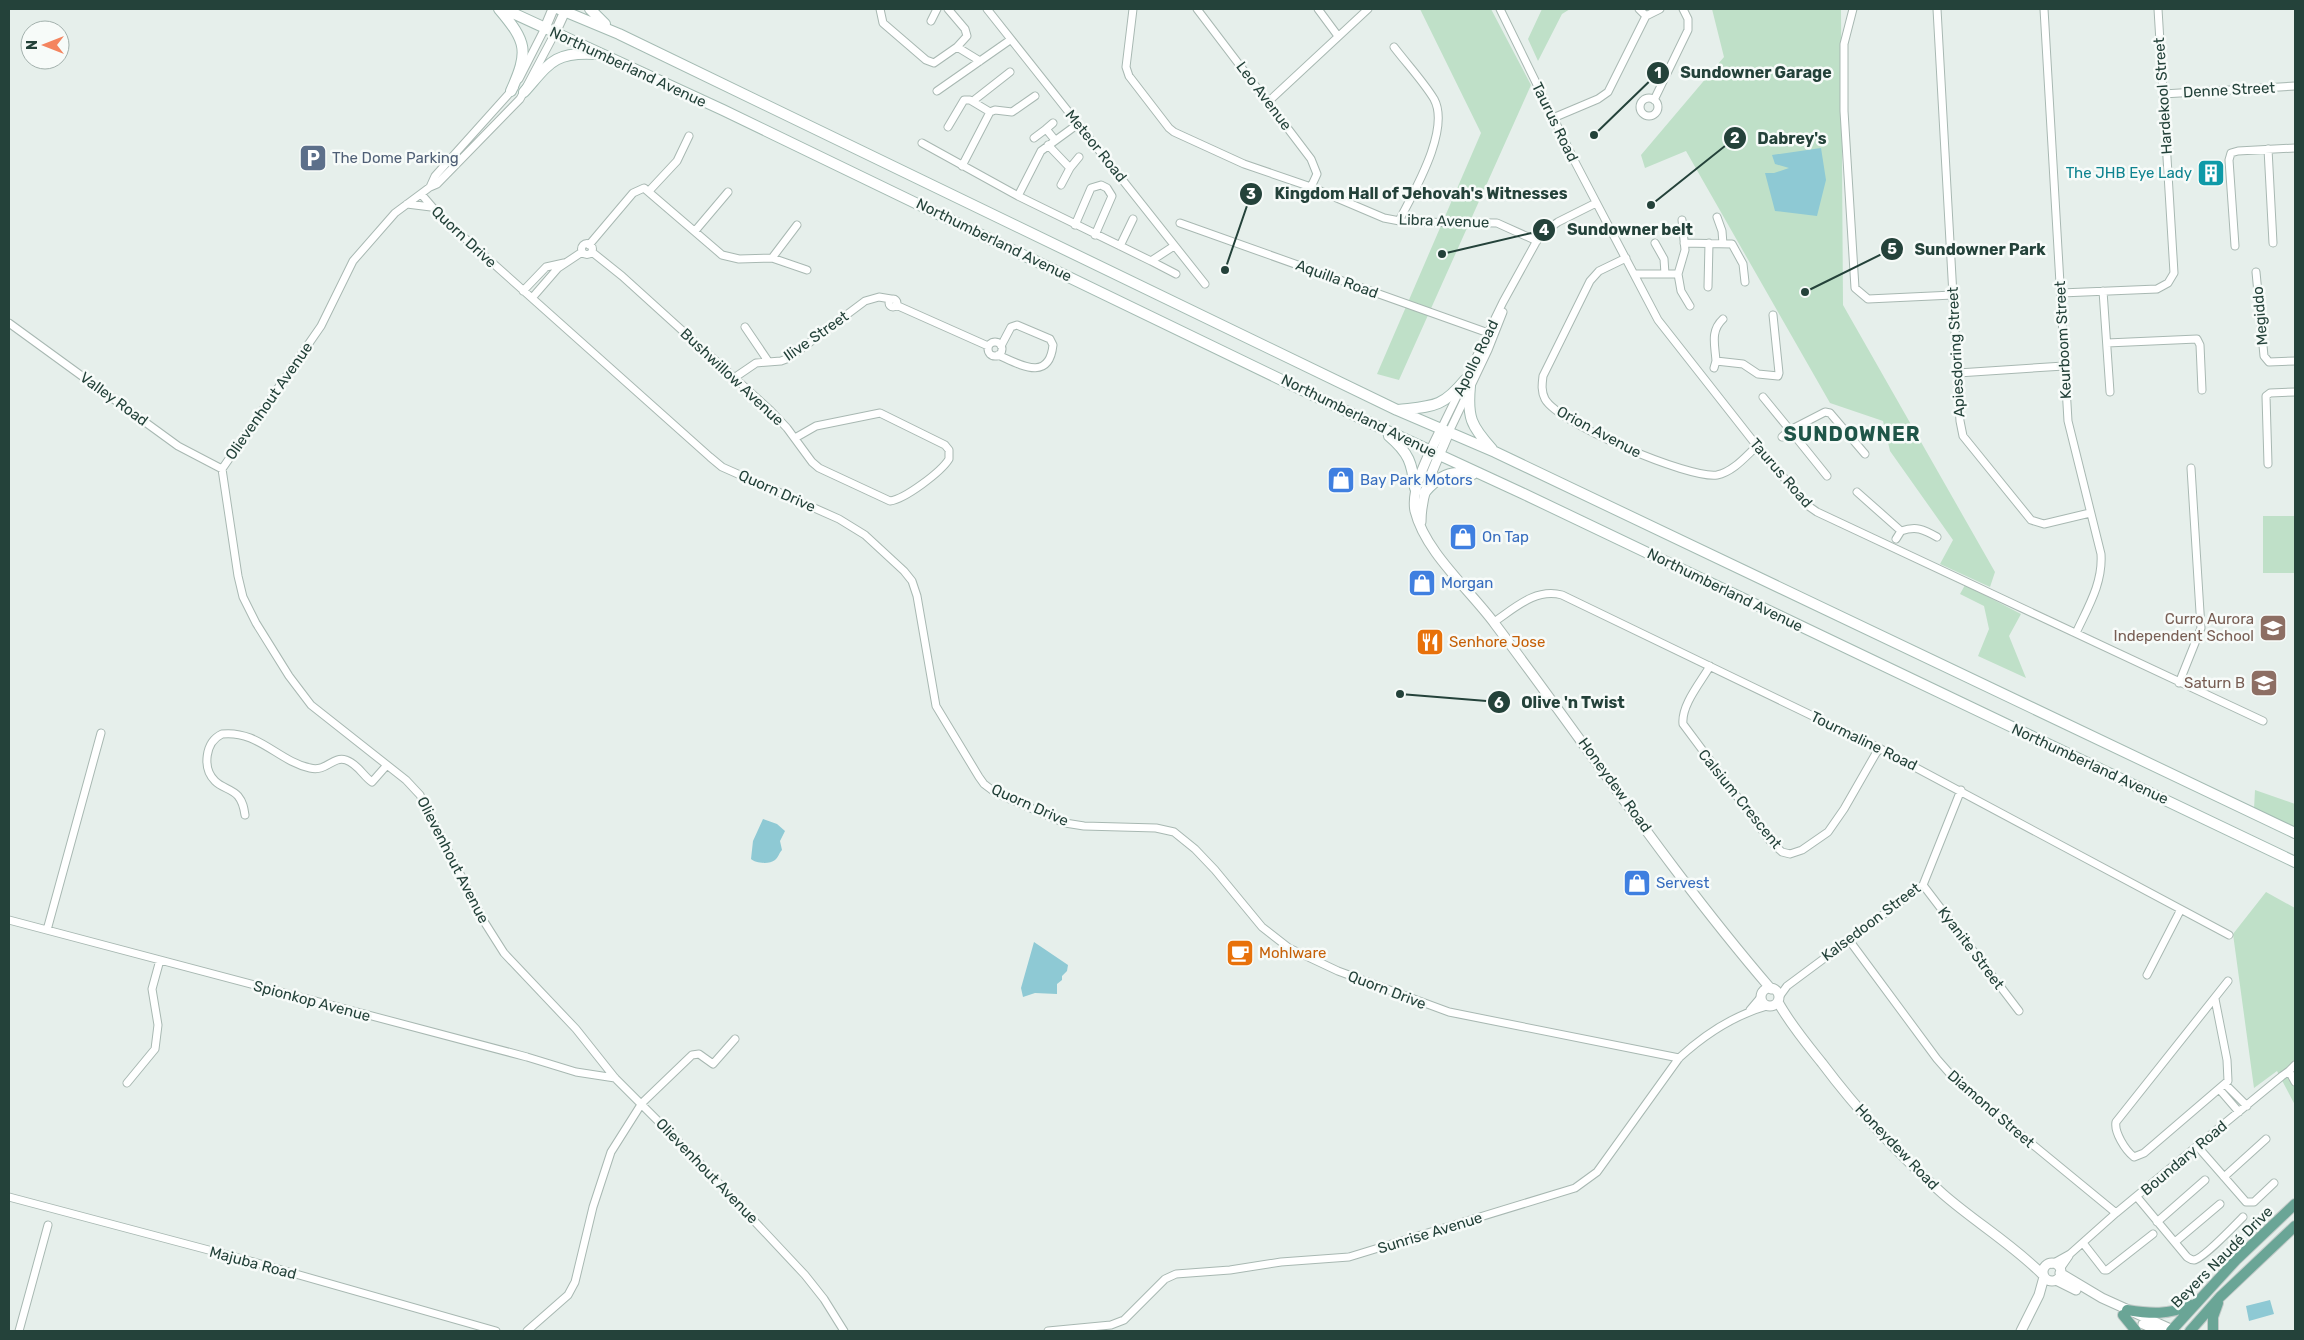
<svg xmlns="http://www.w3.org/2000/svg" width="2304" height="1340" font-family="Rubik,sans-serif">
	<rect width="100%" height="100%" fill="#e6efeb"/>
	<path fill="#bfe0c8" d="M1420,9H1491L1531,85L1399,380L1377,374L1481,133Z
		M1542,9H1570L1562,14L1538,61L1528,39Z
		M1712,9H1841L1843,305L1995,572L1990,587L1940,564L1953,540L1890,451L1883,421L1830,403L1686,151L1645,168L1641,155L1724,57Z
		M2263,516H2295V573H2263Z
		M1965,585L2021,614L2009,636L2026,678L1978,656L1989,629L1984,606L1960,594Z
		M2255,790L2295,804V827L2254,809Z
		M2266,892L2295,908V1105L2277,1071L2254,1088L2233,934Z"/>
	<path fill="#8ec9d4" d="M1821,148L1826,180L1817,216L1775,211L1765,173H1774L1789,168L1775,164L1772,155Z
		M763,819L777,824L785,831L780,841L782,850C779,853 778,858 775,860C769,865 755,863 751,859L753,841Z
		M1034,942L1068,965L1067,971L1062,976V980L1057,984V994L1035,993L1023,997L1021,988Z
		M2270,1300L2274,1314L2249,1321L2246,1306Z"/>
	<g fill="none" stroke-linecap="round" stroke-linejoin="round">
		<g stroke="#a8b8b2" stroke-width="9">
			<path id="minor" d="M880,9L883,23L926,60L934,63L957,47L967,36L965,29L948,9
				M987,9L1205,284
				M1133,9L1126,67L1129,76L1169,128L1174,132L1244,164L1311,187L1384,218L1405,222L1497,223L1537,241
				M1197,9L1311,159L1317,174L1311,187
				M1318,9L1338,36
				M1500,9L1575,162L1658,320L1757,446L1807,505L1817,512L2263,721
				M1639,9L1646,16
				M1853,9L1844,44V111L1855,288L1868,299L1953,295
				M1937,9L1960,421L1963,436L2031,520L2044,524L2090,513
				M2044,9L2068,421L2101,554C2103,583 2088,607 2076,633
				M931,21L937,9
				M957,47L980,61
				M1394,47C1407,64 1423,81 1434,99C1451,130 1413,193 1399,221
				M519,79L545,28
				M514,88L435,176L430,187L395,213L353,261L321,326L222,469L238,576L243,597L256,623L289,676L311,705L406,780L420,795L485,923L504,953L576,1029L615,1078L697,1160L805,1275L824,1299L844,1331
				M937,91L1010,40
				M2163,94L2295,86
				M1640 107a9 9 0 1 1 18 0a9 9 0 1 1-18 0Z
				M1654,100L1688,30V19L1683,9
				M973,101L1010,72
				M1268,102L1368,9
				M1553,118L1598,99L1608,92L1646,16L1660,9
				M1078,124L1041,151L1018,196L1151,261L1174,246
				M948,127L964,100H970L990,112
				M1046,129L1053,123
				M1034,138L1046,129L1055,140
				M922,143L1018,196
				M1048,145L1070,168L1061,185
				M2268,149L2273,243
				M962,166L990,112L995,110L1012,112L1035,96
				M1070,168L1079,157
				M430,187L437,184L520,99L555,33
				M649,191L677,161L689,136
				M422,195L440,216L710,457L722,467L839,519L865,535L904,571L912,581L917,596L936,706L979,777L984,784L996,793L1065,823L1084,826L1156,828L1174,832L1195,849L1215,870L1262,927L1289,948L1338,971L1449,1012L1679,1058
				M407,204L431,207
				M1717,217L1722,231L1723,244
				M1180,223L1494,335
				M1075,225L1091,188L1101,185L1107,188L1112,196L1095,235
				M695,231L728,192
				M1655,243L1664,259L1665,274
				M1684,243L1732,244L1743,264L1745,282
				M581.5 249a5.5 5.5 0 1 1 11 0a5.5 5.5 0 1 1-11 0Z
				M589,245L633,193L644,188L722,255L739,259L772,258L807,270
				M1120,246L1133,219
				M2235,246L2229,160L2231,153L2238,151L2295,148
				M592,252L622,276L770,410L787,428L812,462L819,468L890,501C905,499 941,472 949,459V450L945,445L880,413L816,426L795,438
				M772,258L797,225
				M1626,258L1599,271L1590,281L1543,376C1542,384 1541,391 1545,399C1559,424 1689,479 1717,475C1733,472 1746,456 1757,446
				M1151,261L1176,274
				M2256,272L2264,356L2269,362L2295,361
				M1634,274H1678L1681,291L1690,306
				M1678,274L1685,250L1682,220
				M1708,287L1709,243
				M523,291L546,267L564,263
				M2103,291L2110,392
				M2061,293L2157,289L2168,283L2174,273L2158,9
				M532,298L558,268L582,252
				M889 303a4 4 0 1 1 8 0a4 4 0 1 1-8 0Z
				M896,305L988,346
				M9,323L178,446L222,469
				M745,327L768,361
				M988 349a7 7 0 1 1 14 0a7 7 0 1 1-14 0Z
				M2107,343L2197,339L2200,345L2202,390
				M998,355C1019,364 1049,383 1053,345L1050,339L1017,325L1011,327L1001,346
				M1716,361C1715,345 1710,331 1723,319
				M1714,368L1716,361L1743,364L1758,374L1778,376L1779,373L1773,315
				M1958,373L2064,366
				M734,378L756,363L781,361L789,358L865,301L879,297L891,299
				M1763,397L1790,430L1782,437
				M1441,429L1503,302L1540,235L1558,222L1596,203
				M1449,432L1488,350L1503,312
				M2268,464L2266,396L2270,393L2295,392
				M1827,476L1790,430L1825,412L1830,413L1865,454
				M1857,492L1901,531
				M1896,539L1901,531C1916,526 1923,529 1937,537
				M1494,622C1515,608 1535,588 1562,595L1879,748L2229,935
				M1710,666C1701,682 1681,705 1683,724L1771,842L1782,852L1790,854L1802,850L1828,832L1844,809L1879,748
				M2179,683L2201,628L2191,468
				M245,815C244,808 243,802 238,796C232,789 222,788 215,781C202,768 205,742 222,734C258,730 278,761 310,768C327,772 332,756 346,760C358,764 363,776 372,782L387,765
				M1923,885L2019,1011
				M9,920L527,1057L576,1072L615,1078
				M47,930L101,733
				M1849,940L1937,1059L1959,1084L2116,1213
				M2147,975L2180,911
				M1779,997L1787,986L1923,885L1961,790
				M2215,999L2227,1060L2228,1081L2144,1153L2134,1157C2125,1150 2114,1132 2116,1122L2228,981
				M1750,1010L1761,997
				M2289,1071L2295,1065
				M127,1083L155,1049L158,1025L152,989L160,960
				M2226,1085L2247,1106
				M2220,1090L2239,1112
				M2198,1147L2246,1202H2254L2274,1183
				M2224,1177L2266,1139
				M9,1197L250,1261L496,1331
				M2137,1197L2187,1257C2190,1259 2191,1260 2194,1260C2203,1259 2235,1225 2243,1217
				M2157,1222L2205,1180
				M2175,1242L2220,1204
				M2083,1243L2104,1270H2107L2153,1234
				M2052,1264L2070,1254L2116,1213L2282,1076L2289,1071L2295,1082
				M2060,1269L2069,1256
				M19,1331L48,1225
				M527,1331L568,1295L575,1282L593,1207L611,1152L642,1103L692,1055L699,1054L713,1064L735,1039
				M1048,1331L1111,1325L1124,1320L1165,1279L1176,1274L1230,1270L1281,1262L1349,1257L1575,1188L1597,1172L1679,1058C1704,1035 1735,1015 1767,1006"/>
		</g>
		<g stroke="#a8b8b2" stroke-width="11">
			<path id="tertiary" d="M545,28L553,9
				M555,33L566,9
				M1441,429C1431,451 1410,487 1415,511C1425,552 1470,590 1495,624C1587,746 1672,874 1771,989
				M1421,522C1421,489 1437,462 1449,432
				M1761 997a9 9 0 1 1 18 0a9 9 0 1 1-18 0Z
				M1778,1002C1790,1024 1806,1043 1822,1063C1858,1111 1898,1154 1943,1194C1975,1222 2012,1244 2043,1275
				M2043 1272a9 9 0 1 1 18 0a9 9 0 1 1-18 0Z
				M2060,1273L2102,1298L2175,1331
				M2056,1280L2076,1290
				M2143,1324L2159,1331
				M2021,1331L2039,1295L2044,1277"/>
		</g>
		<g stroke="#a4bbb3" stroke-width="12">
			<path id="secondary" d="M499,9C527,42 529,51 511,91
				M504,9L723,110L1379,427L1524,494L2295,862
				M559,9L619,34L1397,410L1495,452L2295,833
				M590,9L605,24
				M524,92C549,64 553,52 594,54
				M1470,386C1467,417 1471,426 1492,449
				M1398,410C1433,406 1442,408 1465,380
				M1389,436C1409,453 1412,463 1415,488
				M1424,493C1438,476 1451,470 1473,474"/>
		</g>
		<g stroke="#c2cac8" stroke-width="12">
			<path id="primary" d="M2127,1310C2151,1314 2168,1315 2191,1305
				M2123,1315L2136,1331
				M2171,1331L2236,1260L2295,1204
				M2190,1331L2220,1297L2295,1226
				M2213,1331V1317L2218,1303"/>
		</g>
		<use href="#minor" stroke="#fff" stroke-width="7"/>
		<use href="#tertiary" stroke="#fff" stroke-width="9"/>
		<use href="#secondary" stroke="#fff" stroke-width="10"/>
		<use href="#primary" stroke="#6aa596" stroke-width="10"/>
	</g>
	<defs>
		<g id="parking-square" transform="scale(1.4375)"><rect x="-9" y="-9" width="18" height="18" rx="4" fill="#5c6f8a" stroke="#f7fbf9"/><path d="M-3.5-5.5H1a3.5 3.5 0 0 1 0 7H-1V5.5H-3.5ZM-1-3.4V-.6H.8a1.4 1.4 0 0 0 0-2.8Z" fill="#fff"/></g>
		<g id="building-square" transform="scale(1.4375)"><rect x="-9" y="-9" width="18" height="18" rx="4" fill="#0f9aa8" stroke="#f7fbf9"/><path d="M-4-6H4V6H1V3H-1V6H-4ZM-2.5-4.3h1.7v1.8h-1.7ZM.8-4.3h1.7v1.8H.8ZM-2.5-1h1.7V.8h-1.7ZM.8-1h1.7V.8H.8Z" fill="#fff"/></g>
		<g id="shop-square" transform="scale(1.4375)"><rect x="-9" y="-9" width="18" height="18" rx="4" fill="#3f7fe0" stroke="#f7fbf9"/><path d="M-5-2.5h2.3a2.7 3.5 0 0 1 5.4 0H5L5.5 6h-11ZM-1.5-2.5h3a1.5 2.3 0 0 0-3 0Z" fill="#fff"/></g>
		<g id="school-square" transform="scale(1.4375)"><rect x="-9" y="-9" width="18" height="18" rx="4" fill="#8d6e63" stroke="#f7fbf9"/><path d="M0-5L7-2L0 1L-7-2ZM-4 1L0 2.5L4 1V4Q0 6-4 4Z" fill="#fff"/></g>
		<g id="restaurant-square" transform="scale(1.4375)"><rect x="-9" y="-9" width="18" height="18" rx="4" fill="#e8710a" stroke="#f7fbf9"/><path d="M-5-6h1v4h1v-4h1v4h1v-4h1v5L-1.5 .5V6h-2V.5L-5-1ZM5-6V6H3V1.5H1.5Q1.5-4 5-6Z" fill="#fff"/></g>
		<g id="cafe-square" transform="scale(1.4375)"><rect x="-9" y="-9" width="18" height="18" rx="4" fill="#e8710a" stroke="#f7fbf9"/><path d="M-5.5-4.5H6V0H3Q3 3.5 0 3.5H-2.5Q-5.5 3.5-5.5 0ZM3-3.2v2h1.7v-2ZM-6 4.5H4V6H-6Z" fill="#fff"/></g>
	</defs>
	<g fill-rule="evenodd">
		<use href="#parking-square" x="313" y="158"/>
		<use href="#building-square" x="2211" y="173"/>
		<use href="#shop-square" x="1341" y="480"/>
		<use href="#shop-square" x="1463" y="537"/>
		<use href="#shop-square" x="1422" y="583"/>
		<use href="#school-square" x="2273" y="628"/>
		<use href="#restaurant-square" x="1430" y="642"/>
		<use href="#school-square" x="2264" y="683"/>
		<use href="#shop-square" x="1637" y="883"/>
		<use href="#cafe-square" x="1240" y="953"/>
	</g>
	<g text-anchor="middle" stroke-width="5" stroke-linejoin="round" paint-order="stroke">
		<g font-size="15" fill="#24423a" stroke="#f7fbf9">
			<text transform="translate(628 67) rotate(25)" y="5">Northumberland Avenue</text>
			<text transform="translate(2229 90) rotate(-3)" y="5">Denne Street</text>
			<text transform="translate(1264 96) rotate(53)" y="5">Leo Avenue</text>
			<text transform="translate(2163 96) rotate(-94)" y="5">Hardekool Street</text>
			<text transform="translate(1555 122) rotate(64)" y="5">Taurus Road</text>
			<text transform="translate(1096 146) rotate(51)" y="5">Meteor Road</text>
			<text transform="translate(1444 221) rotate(2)" y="5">Libra Avenue</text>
			<text transform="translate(464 237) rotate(43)" y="5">Quorn Drive</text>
			<text transform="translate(994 240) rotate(26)" y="5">Northumberland Avenue</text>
			<text transform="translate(1337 279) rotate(20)" y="5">Aquilla Road</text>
			<text transform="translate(2260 316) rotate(-95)" y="5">Megiddo</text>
			<text transform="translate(816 336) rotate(-35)" y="5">Ilive Street</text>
			<text transform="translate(2063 340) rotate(-93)" y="5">Keurboom Street</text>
			<text transform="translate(1956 352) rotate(-93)" y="5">Apiesdoring Street</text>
			<text transform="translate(1476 358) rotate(-64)" y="5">Apollo Road</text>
			<text transform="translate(732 377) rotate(43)" y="5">Bushwillow Avenue</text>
			<text transform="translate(114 399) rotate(36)" y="5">Valley Road</text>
			<text transform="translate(269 401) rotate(-55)" y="5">Olievenhout Avenue</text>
			<text transform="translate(1359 416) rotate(26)" y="5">Northumberland Avenue</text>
			<text transform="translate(1599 432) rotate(28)" y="5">Orion Avenue</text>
			<text transform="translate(1781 473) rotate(49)" y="5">Taurus Road</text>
			<text transform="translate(777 491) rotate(24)" y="5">Quorn Drive</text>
			<text transform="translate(1725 590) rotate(26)" y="5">Northumberland Avenue</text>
			<text transform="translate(1864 741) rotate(26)" y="5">Tourmaline Road</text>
			<text transform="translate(2090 764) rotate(25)" y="5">Northumberland Avenue</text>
			<text transform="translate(1615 785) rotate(54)" y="5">Honeydew Road</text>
			<text transform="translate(1740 799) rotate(51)" y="5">Calsium Crescent</text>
			<text transform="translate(1030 805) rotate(24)" y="5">Quorn Drive</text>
			<text transform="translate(453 860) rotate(63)" y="5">Olievenhout Avenue</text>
			<text transform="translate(1871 922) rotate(-37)" y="5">Kalsedoon Street</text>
			<text transform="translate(1971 948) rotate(53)" y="5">Kyanite Street</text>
			<text transform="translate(1387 990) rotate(21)" y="5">Quorn Drive</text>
			<text transform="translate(312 1001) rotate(15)" y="5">Spionkop Avenue</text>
			<text transform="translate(1991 1109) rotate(41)" y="5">Diamond Street</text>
			<text transform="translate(1897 1147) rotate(46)" y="5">Honeydew Road</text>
			<text transform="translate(2184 1158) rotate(-40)" y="5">Boundary Road</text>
			<text transform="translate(707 1171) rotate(46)" y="5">Olievenhout Avenue</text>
			<text transform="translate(1430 1233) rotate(-17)" y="5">Sunrise Avenue</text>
			<text transform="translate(2222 1257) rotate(-45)" y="5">Beyers Naudé Drive</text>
			<text transform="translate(253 1263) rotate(15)" y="5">Majuba Road</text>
		</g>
		<g font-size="15" fill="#4e5e75" stroke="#f7fbf9" text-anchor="start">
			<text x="332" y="163">The Dome Parking</text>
		</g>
		<g font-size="15" fill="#0d838f" stroke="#f7fbf9" text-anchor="end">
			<text x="2192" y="178">The JHB Eye Lady</text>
		</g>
		<g font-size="15" fill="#366cbe" stroke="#f7fbf9" text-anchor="start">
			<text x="1360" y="485">Bay Park Motors</text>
			<text x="1482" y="542">On Tap</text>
			<text x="1441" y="588">Morgan</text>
			<text x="1656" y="888">Servest</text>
		</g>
		<g font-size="15" fill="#785e54" stroke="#f7fbf9" text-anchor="end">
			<text x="2254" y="624">Curro Aurora<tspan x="2254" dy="17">Independent School</tspan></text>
			<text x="2245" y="688">Saturn B</text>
		</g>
		<g font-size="15" fill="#c56008" stroke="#f7fbf9" text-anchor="start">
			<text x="1449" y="647">Senhore Jose</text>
			<text x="1259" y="958">Mohlware</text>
		</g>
		<g font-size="20" font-weight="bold" letter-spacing="1" fill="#1f5548" stroke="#f7fbf9">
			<text x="1852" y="441">SUNDOWNER</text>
		</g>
	</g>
	<path fill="none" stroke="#24423a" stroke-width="2" d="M1594 135L1658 73M1651 205L1735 138M1225 270L1251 194M1442 254L1544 230M1805 292L1892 249M1400 694L1499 702"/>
	<g fill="#24423a" stroke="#f7fbf9" stroke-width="2">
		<circle cx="1594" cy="135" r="5"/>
		<circle cx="1651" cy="205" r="5"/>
		<circle cx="1225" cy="270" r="5"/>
		<circle cx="1442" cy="254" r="5"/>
		<circle cx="1805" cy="292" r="5"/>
		<circle cx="1400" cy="694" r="5"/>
		<circle cx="1658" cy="73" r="12"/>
		<circle cx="1735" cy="138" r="12"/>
		<circle cx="1251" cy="194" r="12"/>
		<circle cx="1544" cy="230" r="12"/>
		<circle cx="1892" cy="249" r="12"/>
		<circle cx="1499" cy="702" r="12"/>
	</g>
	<g font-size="15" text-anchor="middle" font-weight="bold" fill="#fff">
		<text x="1658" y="78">1</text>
		<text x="1735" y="143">2</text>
		<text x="1251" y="199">3</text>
		<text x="1544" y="235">4</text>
		<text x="1892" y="254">5</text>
		<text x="1499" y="708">6</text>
	</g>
	<g font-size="16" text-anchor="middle" font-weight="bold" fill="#24423a" stroke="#f7fbf9" stroke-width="5" stroke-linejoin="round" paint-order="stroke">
		<text x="1756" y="78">Sundowner Garage</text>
		<text x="1792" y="144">Dabrey's</text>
		<text x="1421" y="199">Kingdom Hall of Jehovah's Witnesses</text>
		<text x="1630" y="235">Sundowner belt</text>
		<text x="1980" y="255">Sundowner Park</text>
		<text x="1573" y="708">Olive 'n Twist</text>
	</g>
	<rect width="2304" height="1340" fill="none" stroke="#24423a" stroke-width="20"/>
	<g transform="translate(45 45) rotate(270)"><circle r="24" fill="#f7fbf9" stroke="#a3b1ad"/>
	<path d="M0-4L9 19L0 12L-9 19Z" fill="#f4845f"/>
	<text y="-8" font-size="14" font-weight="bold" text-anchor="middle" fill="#24423a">N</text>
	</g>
</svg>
